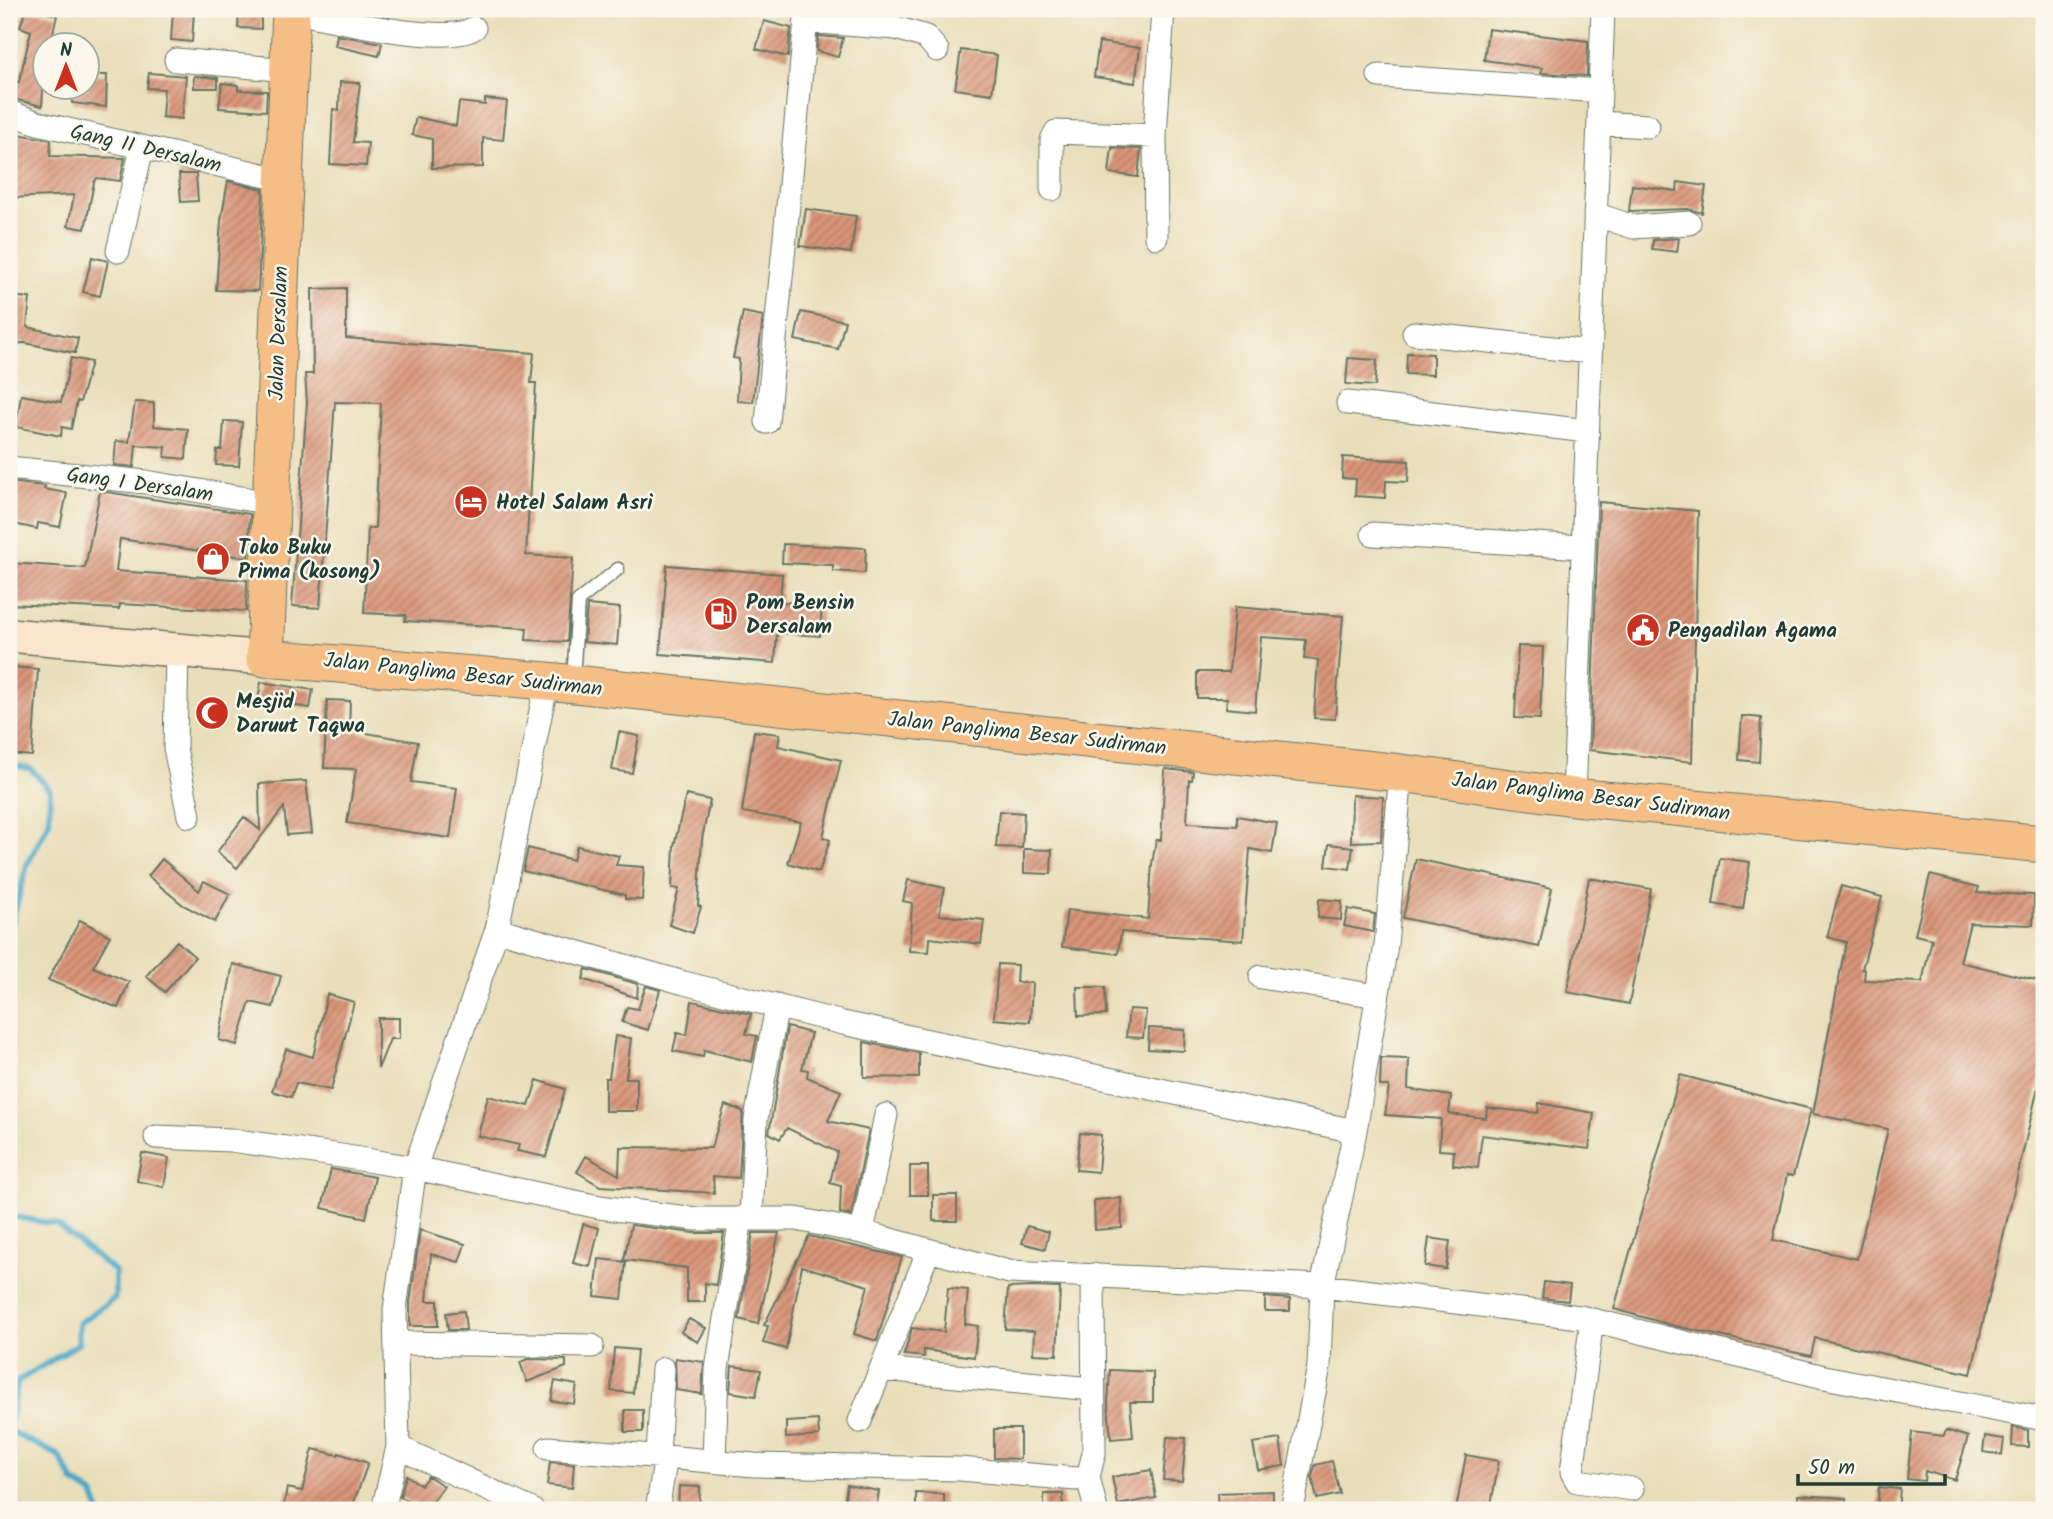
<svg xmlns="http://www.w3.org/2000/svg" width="2053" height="1519" font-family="Kalam,sans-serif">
	<defs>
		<pattern id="building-hatch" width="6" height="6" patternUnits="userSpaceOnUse" patternTransform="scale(1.75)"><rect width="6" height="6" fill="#d99478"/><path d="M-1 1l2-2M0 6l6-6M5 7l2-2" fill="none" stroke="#af7a63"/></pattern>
	</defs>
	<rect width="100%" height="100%" fill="#fbf7ec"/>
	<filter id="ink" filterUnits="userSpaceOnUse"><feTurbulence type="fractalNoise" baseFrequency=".0143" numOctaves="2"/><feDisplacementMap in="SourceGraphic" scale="14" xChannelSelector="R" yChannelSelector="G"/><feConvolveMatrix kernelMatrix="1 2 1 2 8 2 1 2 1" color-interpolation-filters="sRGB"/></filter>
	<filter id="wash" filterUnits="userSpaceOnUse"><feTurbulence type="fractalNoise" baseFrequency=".00686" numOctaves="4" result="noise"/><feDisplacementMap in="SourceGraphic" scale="28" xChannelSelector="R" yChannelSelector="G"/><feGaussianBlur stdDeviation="1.57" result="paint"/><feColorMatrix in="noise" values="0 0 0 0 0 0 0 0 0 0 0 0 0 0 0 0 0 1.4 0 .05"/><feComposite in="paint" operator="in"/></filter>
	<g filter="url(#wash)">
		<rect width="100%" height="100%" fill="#e9deba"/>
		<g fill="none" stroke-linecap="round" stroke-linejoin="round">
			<path stroke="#4aa7c8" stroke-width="6" d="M9,764L31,769L50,790L49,822L27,865L9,934
				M9,1216L56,1224L115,1272V1298L79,1323L78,1344L18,1381L9,1426
				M9,1431L58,1455L74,1482L93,1494L99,1510"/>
		</g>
		<g id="blocks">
			<path fill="url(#building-hatch)" d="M26,9L57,15L50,46H46L42,106L9,98L13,81L19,82L31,31L20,27Z
				M239,9L261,10V29L238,28Z
				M173,10L194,11L192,42L171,40Z
				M764,21L791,28L788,57L756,49Z
				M1488,29L1588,41L1587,76L1541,73L1542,68L1484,60Z
				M337,35L382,43L379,56L335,46Z
				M818,36L843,38L838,57L817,51Z
				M1099,42L1140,48L1135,83L1094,77Z
				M961,50L997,55L992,94L955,89Z
				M149,73L186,76L182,119L162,117L164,89L147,88Z
				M88,75H107L106,107L72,103L74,88H88Z
				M194,76L218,78V88H194Z
				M340,82L360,83L353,142L368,143L366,166L330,164L333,109L339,110Z
				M222,83L238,85V90L267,91L266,111L219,108Z
				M485,99L507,101L503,140L483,138V167L432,168V139L412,135L416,117L456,126L459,102L485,105Z
				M18,134L51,140L50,156L125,158L120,181L97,178L94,182L85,229L68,226L74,195L9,198V178H15Z
				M1112,148L1141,149L1138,177L1109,173Z
				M179,174H196L198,201L181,202Z
				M228,181L263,189L258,291L216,290L221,220Z
				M1678,182L1706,186L1702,213L1688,209L1629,211L1632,185L1677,191Z
				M806,209L856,216L851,253L800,246Z
				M1679,238L1677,252L1652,249L1653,240Z
				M92,257L108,261L100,296L83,292Z
				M346,288V338L534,353L531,383H536L526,555L573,558L567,642L526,640L527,628L405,621L406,615L364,613L368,528H375L381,403L335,402L320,608L292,606L307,402L305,374H313L312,289Z
				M9,296L30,298L27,327L78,338L75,353L25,343L9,344Z
				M743,312L763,316L753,402L737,401L739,359L733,358Z
				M801,312L845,321L838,349L795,340Z
				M1407,353L1433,354V375L1406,374Z
				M71,358L91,362L80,402L77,401L71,429L62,427L61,436L16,427L21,395L61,402Z
				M1348,358L1377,360L1375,386L1346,384Z
				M135,402L154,403V426L188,429L186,459L165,457L166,447L136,445L134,467L114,465L116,441L129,442Z
				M224,421L242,422L239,466L216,465L217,450H222Z
				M1343,457L1409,461L1408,482L1386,481L1385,498L1355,496L1356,479L1342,478Z
				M9,482L45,486L44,489L67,493L60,527L38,523L37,529L9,523Z
				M100,491L250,514L248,558L120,539L116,571L247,580L246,611L120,604L119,609L9,604V563L85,568Z
				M1599,502L1698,511L1692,762L1590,750Z
				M783,544L866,548L865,573L833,571V565L782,563Z
				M667,565L782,574L780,602L822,605L820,636L777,633L775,663L660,654Z
				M587,605L620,608L617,645L584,642Z
				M1235,607L1343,616L1335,719L1314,718L1318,660L1304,659L1306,640L1261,637L1255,711L1226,708L1227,698H1197V672H1229Z
				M1518,646L1543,647L1540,719L1515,718Z
				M9,667L38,669L32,756L9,754Z
				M261,682L313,690L310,708L258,700Z
				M327,700L350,701L349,730L418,742L411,782L457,788L450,838L347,823L356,769L324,768Z
				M1742,716L1761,718L1759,762L1739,760Z
				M754,731L780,734L778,746L841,760L823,837L830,840L819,872L788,863L801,822L742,812Z
				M619,732L639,736L632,773L612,770Z
				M1165,769L1193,772L1192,780H1189L1187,823L1237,826V816L1277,823L1272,853L1250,849L1243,941L1121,932L1118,954L1062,947L1067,910L1148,919L1152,864L1156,840H1161Z
				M306,781L312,833L287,835L284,807L237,868L217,852L244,817L260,830L259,784Z
				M686,795L710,800L702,839L698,906L701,907L693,933L669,925L679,889L672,888L674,846Z
				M1352,795L1383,797L1381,841L1351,842Z
				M999,811L1024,813L1022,848L996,847Z
				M1329,844L1353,847L1350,869L1326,866Z
				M577,846L619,856L616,865L644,867L642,900L625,899V895L523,871L528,848L573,860Z
				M1024,849L1052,850L1051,874L1024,873Z
				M1720,858L1750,862L1743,909L1713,904Z
				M162,859L199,891L204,881L230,894L215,922L183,905L148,876Z
				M1416,859L1552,888L1539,947L1403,918Z
				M1930,875L1979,887L1977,893L2034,895L2033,925L1970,923L1960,962L2044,982V1062L1971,1374L1815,1338L1811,1356L1671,1325L1614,1309L1680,1075L1811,1109L1793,1176L1787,1175L1773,1240L1857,1259L1888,1129L1813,1114L1846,942L1827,937L1841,886L1882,897L1862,969L1865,970L1864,980L1922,982L1932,939L1915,935Z
				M1589,878L1651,889L1629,1004L1567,992Z
				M908,880L945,888L939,915L984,920L981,944L930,938L929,952L909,951L912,903L903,901Z
				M1319,899L1342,901L1341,920L1318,918Z
				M1348,909L1375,914L1373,932L1344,926Z
				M80,920L110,936L93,967L129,982L118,1008L48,980Z
				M177,941L195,957L165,992L146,976Z
				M233,964L281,976L273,1007L250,1002L237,1045L219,1040Z
				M998,964L1017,965L1016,982L1032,983L1030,1022L994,1019Z
				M586,969L638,984L637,998L583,979Z
				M646,986L660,990L648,1030L622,1022L627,1007L638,1009Z
				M1077,987H1105L1106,1015L1078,1016Z
				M327,994L354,1002L331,1090L296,1083L291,1097L272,1091L286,1049L313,1057Z
				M692,1001L751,1014L746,1034L757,1036L752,1062L704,1050L703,1057L673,1051L677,1033L687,1035Z
				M1129,1009L1146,1010L1143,1038L1126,1037Z
				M378,1018H399V1039H390L378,1069Z
				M787,1027L811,1033L802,1069L808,1070L807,1077L841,1091L828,1121L869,1130L851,1216L840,1213L841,1186L830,1183L837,1152L787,1128L780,1139L769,1133Z
				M1149,1028L1185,1030L1184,1051L1148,1049Z
				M615,1036L631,1038L626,1078H637V1111H605V1078H609Z
				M864,1042L919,1053V1078L864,1077Z
				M1381,1058L1409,1059L1408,1089L1451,1096L1449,1114L1486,1118L1487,1108L1538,1113L1539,1103L1594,1113L1589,1149L1482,1135L1478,1168L1453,1165L1454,1151L1439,1150L1441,1119L1385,1115L1389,1086H1380Z
				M537,1080L565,1089L546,1157L517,1151L519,1145L478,1136L488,1096L529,1106Z
				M725,1105L743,1111L739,1178L713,1176L714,1193L600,1186L577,1172L586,1156L619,1175L620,1147L711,1148Z
				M1080,1133L1101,1135L1098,1172L1076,1170Z
				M142,1153L169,1158L164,1187L137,1181Z
				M910,1166H928V1195H910Z
				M331,1169L375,1177L366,1218L322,1208Z
				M933,1195H957V1221H933Z
				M1121,1198L1122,1228L1095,1230L1094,1200Z
				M583,1224L599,1228L590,1267L573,1263Z
				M631,1225L694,1233H724L716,1285L705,1283V1302H687V1268L624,1260Z
				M1027,1226L1049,1232L1045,1249L1022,1243Z
				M420,1230L465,1244L459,1262L431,1254L427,1301H438V1326H410V1303Z
				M753,1233H779L758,1324L739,1319Z
				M809,1236L902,1257L877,1341L854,1334L868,1286L802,1266L786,1349L763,1343L768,1326L764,1325Z
				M1429,1238L1450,1241L1446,1269L1425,1266Z
				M599,1259L626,1262L622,1299L595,1296Z
				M1544,1282L1570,1285L1568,1301L1542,1298Z
				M1033,1287L1060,1288L1057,1355L1033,1354L1034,1331L1005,1329L1008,1288Z
				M948,1288L968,1290L965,1324L978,1326L974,1357L924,1350V1357L904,1355L912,1328L944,1332Z
				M1265,1297L1290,1299V1311H1265Z
				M464,1311L466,1330H448L446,1313Z
				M689,1319L706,1328L698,1342L681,1332Z
				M614,1348L637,1350L633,1393L611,1391Z
				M675,1358L704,1362L702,1394L676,1390Z
				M528,1359L566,1360V1367L527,1382L520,1362Z
				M732,1366L761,1370L756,1396L730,1392Z
				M1110,1370L1153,1372V1402H1130L1133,1437L1111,1439L1108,1403Z
				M555,1381L577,1385L574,1404L551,1401Z
				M625,1410H643V1432H625Z
				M818,1420L819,1436L786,1438V1422Z
				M2013,1427L2028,1430V1447L2012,1446Z
				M994,1429H1020V1459L994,1458Z
				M1946,1430L1968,1437L1955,1480L1925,1471L1924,1481L1907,1479L1912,1432L1944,1436Z
				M1985,1436L2004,1439L2002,1455L1983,1452Z
				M1167,1437L1186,1438L1182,1481L1163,1480Z
				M1280,1439L1284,1466L1258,1470L1253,1443Z
				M313,1449L338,1455L339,1453L368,1463L351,1510H283L287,1488L302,1491Z
				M1466,1455L1499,1461L1490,1510H1456Z
				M1332,1461L1340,1494L1317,1499L1312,1477L1315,1465Z
				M550,1462L574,1464L572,1488L547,1485Z
				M1151,1470L1156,1498L1118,1505L1112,1477Z
				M406,1475L421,1485L428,1476L444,1486L427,1510L400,1497Z
				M847,1485L879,1491L876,1510H843Z
				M679,1486L700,1487L699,1510H678Z
				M1879,1487L1900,1489L1898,1510H1877Z
				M1273,1491V1510H1218L1217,1493Z
				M916,1493L944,1494V1510H916Z
				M1044,1494H1063V1510H1044Z
				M1798,1495L1846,1498V1510H1798Z"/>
		</g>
	</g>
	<g filter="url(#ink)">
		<use href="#blocks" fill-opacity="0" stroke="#667563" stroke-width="2"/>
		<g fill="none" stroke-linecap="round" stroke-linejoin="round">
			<g stroke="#667563" stroke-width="15">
				<path id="lane" d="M573,681L578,601L618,569"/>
			</g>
			<g stroke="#667563" stroke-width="25">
				<path id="street" d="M291,11C327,18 446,47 474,28
					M807,21L896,28L926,37L937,50
					M176,60L288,70
					M1379,76L1600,91
					M9,112L38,123L284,180
					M1599,123L1648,126
					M1052,189V140L1056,132L1155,136
					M1595,214L1633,227L1689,223
					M1156,237L1155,136L1163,9
					M118,251L142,148
					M1414,333L1590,352
					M1348,403L1587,431
					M767,422L807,9
					M9,468L146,482L271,503
					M1373,534L1583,547
					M177,651L175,748L189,816
					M1574,797L1603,9
					M497,929L684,983L843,1023L1355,1131
					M1261,977L1377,996
					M156,1137L231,1140L341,1156L415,1168L599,1207L696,1219H796L862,1232L1009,1272L1322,1286L1580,1317L1824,1377L2044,1419
					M751,1217L756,1119L777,1006
					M862,1232L886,1115
					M1592,1320L1572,1472L1577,1481L1632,1489
					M396,1343L592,1346
					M883,1369L1092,1389
					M860,1421L928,1252
					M548,1448L666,1457
					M658,1455L663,1369
					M714,1461L717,1369L741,1218
					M1088,1477L1096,1510
					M383,1510L398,1447
					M532,1510L398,1447L395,1309L415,1168L497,929L547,681
					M657,1510L666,1457L754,1465L960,1469L1076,1479L1088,1477L1094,1453L1093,1275
					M1292,1510L1319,1366L1322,1286L1355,1131L1386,945L1401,773"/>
			</g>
			<g stroke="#667563" stroke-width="36">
				<path id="secondary" d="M9,635L265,658"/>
			</g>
			<g stroke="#667563" stroke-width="39">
				<path id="primary" d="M291,9L265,658L547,681L1401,773L1574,797L2044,844"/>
			</g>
			<use href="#lane" stroke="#fff" stroke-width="12"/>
			<use href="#street" stroke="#fff" stroke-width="23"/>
			<use href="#secondary" stroke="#fbe5cf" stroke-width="33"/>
			<use href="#primary" stroke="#f6be87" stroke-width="37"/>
		</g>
	</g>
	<defs>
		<g id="hotel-disc" transform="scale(1.75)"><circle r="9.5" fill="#c8321e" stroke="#fbf7ec"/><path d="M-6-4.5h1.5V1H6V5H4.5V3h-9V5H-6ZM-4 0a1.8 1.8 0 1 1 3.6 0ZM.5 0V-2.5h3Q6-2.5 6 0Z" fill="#fff"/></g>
		<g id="shop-disc" transform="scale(1.75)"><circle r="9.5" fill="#c8321e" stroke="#fbf7ec"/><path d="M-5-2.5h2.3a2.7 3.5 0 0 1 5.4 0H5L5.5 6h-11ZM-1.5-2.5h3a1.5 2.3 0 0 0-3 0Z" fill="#fff"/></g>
		<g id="fuel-disc" transform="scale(1.75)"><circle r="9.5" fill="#c8321e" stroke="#fbf7ec"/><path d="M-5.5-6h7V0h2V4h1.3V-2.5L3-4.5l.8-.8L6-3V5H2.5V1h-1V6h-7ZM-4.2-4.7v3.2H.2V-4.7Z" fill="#fff"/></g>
		<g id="civic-disc" transform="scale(1.75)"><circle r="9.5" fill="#c8321e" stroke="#fbf7ec"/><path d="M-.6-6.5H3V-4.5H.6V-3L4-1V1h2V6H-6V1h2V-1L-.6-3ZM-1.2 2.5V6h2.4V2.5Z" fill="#fff"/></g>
		<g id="mosque-disc" transform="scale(1.75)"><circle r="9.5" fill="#c8321e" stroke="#fbf7ec"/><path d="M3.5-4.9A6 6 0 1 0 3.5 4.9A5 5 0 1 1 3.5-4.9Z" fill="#fff"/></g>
	</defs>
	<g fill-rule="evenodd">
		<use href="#hotel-disc" x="471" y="502"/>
		<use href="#shop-disc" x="213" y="559"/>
		<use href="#fuel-disc" x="721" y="614"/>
		<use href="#civic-disc" x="1643" y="630"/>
		<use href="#mosque-disc" x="212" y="713"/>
	</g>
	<g text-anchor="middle" stroke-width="5" stroke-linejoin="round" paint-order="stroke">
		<g font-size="21" fill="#1f3d34" stroke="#fbf7ec">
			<text transform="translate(146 148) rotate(13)" y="7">Gang II Dersalam</text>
			<text transform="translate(278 333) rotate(-88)" y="7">Jalan Dersalam</text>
			<text transform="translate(140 484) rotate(8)" y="7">Gang I Dersalam</text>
			<text transform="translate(463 674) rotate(6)" y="7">Jalan Panglima Besar Sudirman</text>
			<text transform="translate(1027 733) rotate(6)" y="7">Jalan Panglima Besar Sudirman</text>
			<text transform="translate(1591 796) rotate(7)" y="7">Jalan Panglima Besar Sudirman</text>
		</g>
		<g font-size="21" font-weight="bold" fill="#1f3d34" stroke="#fbf7ec" text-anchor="start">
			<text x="496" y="509">Hotel Salam Asri</text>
			<text x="238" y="554">Toko Buku<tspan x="238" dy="24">Prima (kosong)</tspan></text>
			<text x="746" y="609">Pom Bensin<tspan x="746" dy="24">Dersalam</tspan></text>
			<text x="1668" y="637">Pengadilan Agama</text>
			<text x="236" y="708">Mesjid<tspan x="236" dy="24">Daruut Taqwa</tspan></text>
		</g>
	</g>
	<rect width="2053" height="1519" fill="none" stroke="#fbf7ec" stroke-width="35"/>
	<g transform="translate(66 66)"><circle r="33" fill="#fbf7ec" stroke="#a3ada2" stroke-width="2"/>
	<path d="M0-5L12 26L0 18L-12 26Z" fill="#c8321e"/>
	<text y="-10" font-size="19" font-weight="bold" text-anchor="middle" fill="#1f3d34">N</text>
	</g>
	<path d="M1798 1474v10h147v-10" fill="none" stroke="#1f3d34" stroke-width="3.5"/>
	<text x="1808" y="1474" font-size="21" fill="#1f3d34" stroke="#fbf7ec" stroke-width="5" paint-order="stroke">50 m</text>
</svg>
